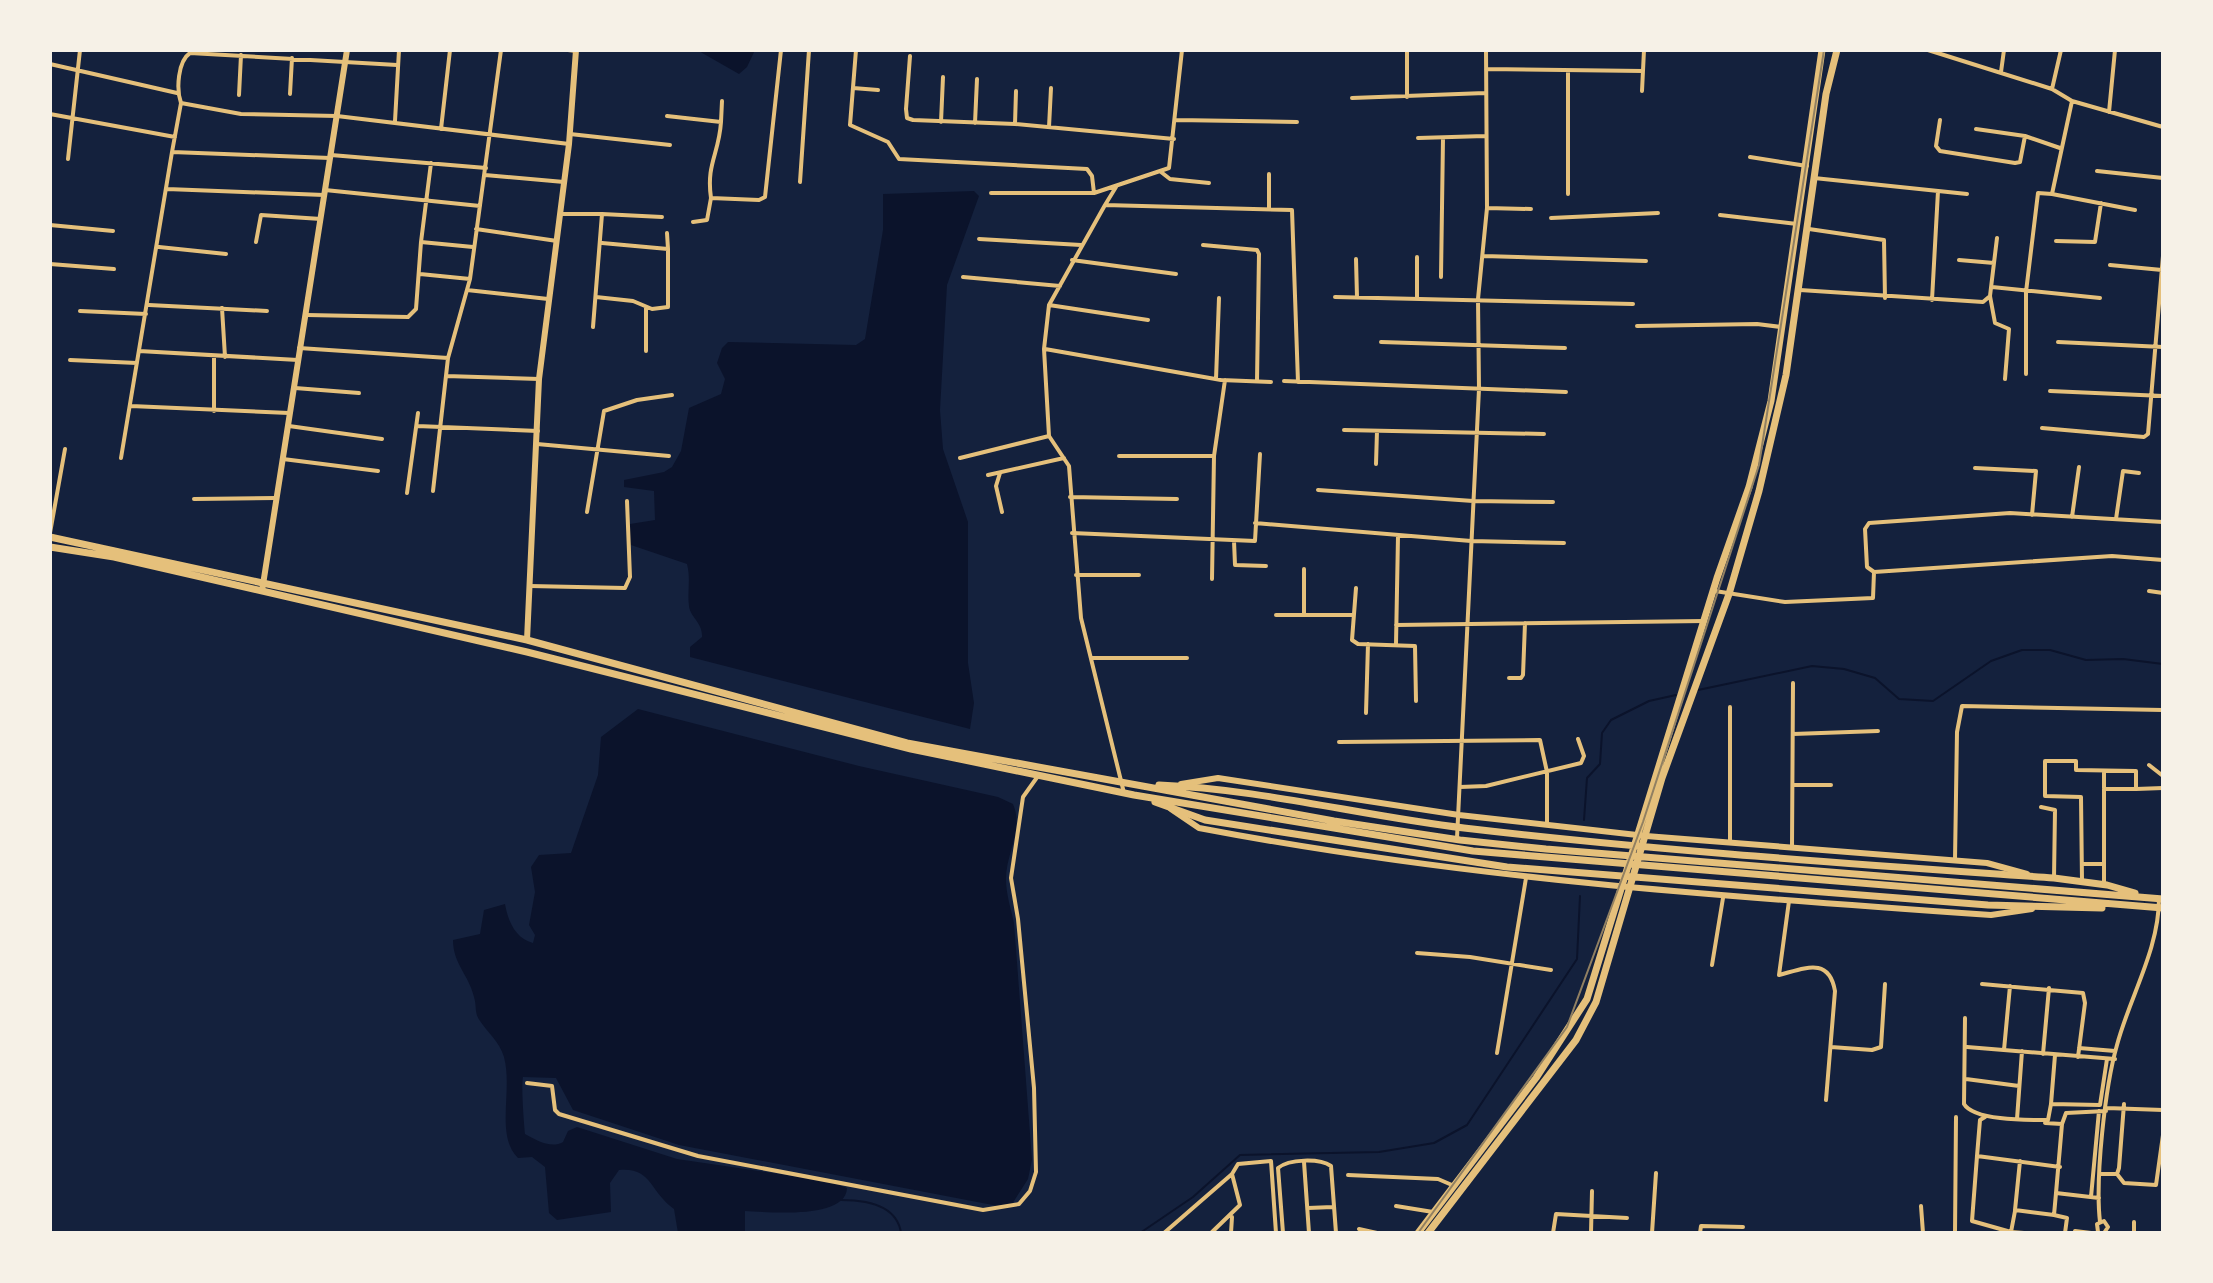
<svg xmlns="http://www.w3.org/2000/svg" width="2213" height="1283" font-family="'Work Sans',sans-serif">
	<rect width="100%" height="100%" fill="#14213d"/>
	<path fill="#0b132b" d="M697,50H755L747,67L739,74Z
		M974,191L979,196L947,285L940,410L943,449L968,522V663L974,703L970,729L690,657V647L702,637C703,623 690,617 689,606C687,591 691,580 687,564L631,545L630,524L655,520L654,491L624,487V480L664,472L672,467L681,451L689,408L721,394L725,379L717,363L722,348L728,342L856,345L865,339L883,230V194Z
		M638,709L859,766L998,797L1013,804C1024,829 1006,853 1006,879C1006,894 1011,909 1014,923L1032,1160L1028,1179L1012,1204L998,1206L679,1145L573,1110L556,1078L523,1077C521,1085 524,1124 525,1134C536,1140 551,1149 563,1142L568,1131L577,1127L677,1159L828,1181L847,1188C846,1220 767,1212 745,1211V1233H678L674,1209C649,1191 652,1167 619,1170L610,1183L611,1212L557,1220L549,1213L545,1167L532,1157L518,1158C495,1135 513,1091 504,1057C499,1041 488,1033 480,1021C474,1013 477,1006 474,997C469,975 453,964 453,940L480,934L484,910L505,904C508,921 515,938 533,943L535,935L529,925L535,892L531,867L539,855L571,853L598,775L601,737Z"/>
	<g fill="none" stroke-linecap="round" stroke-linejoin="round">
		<path stroke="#0b132b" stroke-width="2" d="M1698,690L1812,666L1844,669L1875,678L1899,699L1933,701L1991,661L2022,650H2050L2086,660L2123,659L2163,664
			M1584,820L1587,778L1600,764L1602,733L1611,720L1649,701L1676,695
			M841,1200C865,1200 897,1205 901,1233
			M1140,1233L1193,1197L1240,1155L1379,1152L1434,1143L1467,1125L1577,959L1580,896"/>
		<path stroke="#e5c07b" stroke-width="4" d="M568,50L576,51
			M856,50L850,125L888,142L899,159L1087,169L1092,176L1094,193
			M1407,50V97
			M1644,50H1737
			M1928,50L2052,89L2072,101L2163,127
			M910,56L906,109L907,118L913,120L1015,124L1174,139
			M50,64L177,93
			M397,65L190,53C178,61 176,89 181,103L241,114L337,116L569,144
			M1486,69L1643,71
			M2001,72L2004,50
			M853,88L878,90
			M2052,89L2061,50
			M1642,91L1644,50
			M290,94L292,58
			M239,95L241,55
			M1352,98L1485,93
			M181,103L172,152L330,158
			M2109,112L2115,50
			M50,114L175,137
			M667,116L721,122C719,154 706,164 711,198
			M1176,120L1297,122
			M1940,120L1936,146L1940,151L2015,163L2020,162L2025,136L2060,148
			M395,121L399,50
			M721,122L722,101
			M941,122L943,77
			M975,123L977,79
			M1015,124L1016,91
			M1049,127L1051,88
			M441,129L450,50
			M1976,129L2025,136
			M570,134L670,145
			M1418,138L1485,136
			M331,155L486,168
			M1750,157L1807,166
			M68,159L80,50
			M2097,171L2163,178
			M1161,172L1170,179L1209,183
			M485,175L564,182
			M1814,178L1967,194
			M800,182L809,50
			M167,189L324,195
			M325,190L480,206
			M991,193H1094L1169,168L1182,50
			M1568,194V71
			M2052,194L2135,210
			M1105,205L1116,187
			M1487,208L1531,209
			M1269,209V174
			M560,214H602L593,327
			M602,214L662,217
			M1720,215L1797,224
			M1551,218L1658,213
			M693,222L707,220L711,198L759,200L765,197L781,50
			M50,225L113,231
			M476,229L557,241
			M1809,229L1884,240L1885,298
			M1997,238L1990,296L1995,323L2009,329L2005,379
			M979,239L1081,245
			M2056,241L2095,242L2101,203
			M256,242L261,215L321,219
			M421,242L431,163
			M602,243L668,249L667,233
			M1203,245L1257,250L1259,254L1257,381
			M159,247L226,254
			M1484,256L1646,261
			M1417,257V298
			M1356,259L1357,297
			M1072,260L1176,274
			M1959,260L1994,263
			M50,264L114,269
			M2110,265L2162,270
			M420,274L470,279
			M963,277L1060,286
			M1441,277L1443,138
			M1992,287L2100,298
			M467,290L548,299
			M1800,290L1983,302L1990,296
			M596,297L633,301L652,309L668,307V249
			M1335,297L1633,304
			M1932,300L1938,191
			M149,305L267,311
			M1049,305L1148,320
			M222,308L225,357
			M646,308V351
			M80,311L146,314
			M307,315L408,317L416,309L421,242L473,247
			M1637,326L1757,324L1781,327
			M1381,342L1565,348
			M2058,342L2163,347
			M299,348L448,358
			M1045,349L1221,380L1271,382
			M139,351L298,360
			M70,360L137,363
			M2026,374V292L2038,193L2052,194L2072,101
			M446,376L539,379
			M1216,379L1219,298
			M1284,381L1566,392
			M295,388L359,393
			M2050,391L2163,396
			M131,406L289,413
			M214,411V358
			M289,426L382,439
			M417,426L538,431
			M2042,428L2144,437L2148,434L2163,256
			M1344,430L1544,434
			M537,444L669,456
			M1119,456H1214L1225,380
			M121,458L172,152
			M960,458L1049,436
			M283,459L378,471
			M1376,464L1377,431
			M1975,468L2036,471L2032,515
			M1000,473L996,486L1002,512
			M988,475L1064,458
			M1318,490L1473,501L1553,502
			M433,491L448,358L470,279L501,50
			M407,493L418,413
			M1070,497L1177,499
			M194,499L276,498
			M587,512L604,411L637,400L672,395
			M2072,517L2079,467
			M2116,519L2123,471L2139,473
			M1255,523L1471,541L1564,543
			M50,533L65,449
			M1072,533L1255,541L1260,454
			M1234,541L1235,565L1266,566
			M1874,572L1867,567L1865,529L1869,523L2010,513L2163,522
			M1076,575H1139
			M1212,579L1214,456
			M530,586L625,588L630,577L627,501
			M1356,588L1352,640L1358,644L1415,646L1416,701
			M1715,591L1785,602L1873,598L1874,572L2112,556L2163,560
			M2149,591L2163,593
			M1276,615H1354
			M1304,615V569
			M1396,625L1705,621
			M1396,644L1398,536
			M1091,658H1187
			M1509,678H1521L1523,675L1525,623
			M1730,707V841
			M1366,713L1368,644
			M1793,734L1878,731
			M1339,742L1540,740L1547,772V825
			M2149,765L2163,776
			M1793,785H1831
			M1460,787L1486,786L1581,763L1584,756L1578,739
			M2104,788V771
			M2136,789L2163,788
			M1124,793L1081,618L1069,466L1049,436L1044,349L1049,305L1105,205L1292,210L1298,382
			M2041,807L2055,810L2054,878
			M1457,838L1479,389L1478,299L1487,208L1486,50
			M1792,846L1793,683
			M1955,860L1957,732L1962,706L2163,710
			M2082,864H2103
			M2082,881L2081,797L2045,796V761H2076V770L2136,771V789H2104V884
			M1789,901L1779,975C1806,968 1829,957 1835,991L1826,1100
			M1417,953L1470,957L1551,970
			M1712,965L1723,898
			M1982,984L2083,993L2085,1003L2078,1057
			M1965,1018L1964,1104C1974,1121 2029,1120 2048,1120L2051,1104L2100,1105L2107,1059
			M1831,1047L1872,1050L1881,1047L1885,984
			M1967,1047L2115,1059
			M2079,1048L2115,1051
			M2004,1050L2010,986
			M1497,1053L1526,878
			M2043,1054L2049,988
			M1966,1079L2019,1086
			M527,1083L552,1086L555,1110L559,1114L698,1156L983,1210L1019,1204L1030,1191L1036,1172L1034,1088L1018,919L1011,878L1023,797L1038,776
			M2051,1104L2055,1055
			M2107,1108L2163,1110
			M1985,1117L1980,1120L1977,1156L2060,1167
			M2017,1119L2022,1051
			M2045,1123L2062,1124L2066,1113L2106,1111
			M1977,1156L1972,1221L2011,1232
			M2020,1161L2015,1210L2054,1215L2056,1193L2099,1198
			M1304,1162L1309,1233
			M2101,1174H2117L2119,1168L2124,1104
			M2117,1174L2124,1183L2156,1185L2163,1135
			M1348,1175L1438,1179L1452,1185
			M2056,1193L2062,1124
			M2091,1197L2099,1111
			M1396,1206L1433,1212
			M1921,1206L1923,1233
			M1308,1208L1333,1207
			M2015,1211L2011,1232L2024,1233
			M2054,1215L2067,1218L2065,1233
			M2100,1222C2095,1179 2105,1087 2117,1045C2130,996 2159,950 2159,898
			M1359,1229L1377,1233
			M2075,1231L2091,1233
			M2098,1232L2097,1224L2104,1221L2108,1227L2104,1233
			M1164,1233L1232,1174
			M1211,1233L1240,1205L1232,1174L1238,1164L1271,1161L1276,1233
			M1231,1233L1232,1217
			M1283,1233L1278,1168C1289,1159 1319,1158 1331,1166L1336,1233
			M1553,1233L1556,1214L1627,1218
			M1591,1233L1592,1191
			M1652,1233L1656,1173
			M1700,1233L1701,1226L1743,1227
			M1955,1233L1956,1117
			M2134,1233V1222"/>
		<path stroke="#e5c07b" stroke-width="6" d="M262,591L347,50
			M527,640L539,379L569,144L576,50
			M1181,784L1218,778L1459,815L1646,836L1987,863L2027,874
			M1171,809L1199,828C1461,878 1725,897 1991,915L2032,909"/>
		<path stroke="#e5c07b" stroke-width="7" d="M50,537L527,640L907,743L1334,821L1460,840L1546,849L2163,899
			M50,547L114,557L527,652L911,749L1134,795L1473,851L2163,908
			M1159,785C1261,789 1362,816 1464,828C1660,851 1857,864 2054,878L2107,885L2135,893
			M1155,802L1205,820L1507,867L1988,905L2102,908
			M1418,1233L1536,1078L1587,999L1717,578L1749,487L1771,401L1822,50
			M1428,1233L1576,1040L1596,1002L1662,778L1729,594L1759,491L1786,375L1826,94L1837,50"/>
		<path stroke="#918062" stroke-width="2" d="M1418,1233L1567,1027L1643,822L1759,465L1824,50"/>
	</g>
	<rect width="2213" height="1283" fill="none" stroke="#f6f1e7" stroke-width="104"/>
</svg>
